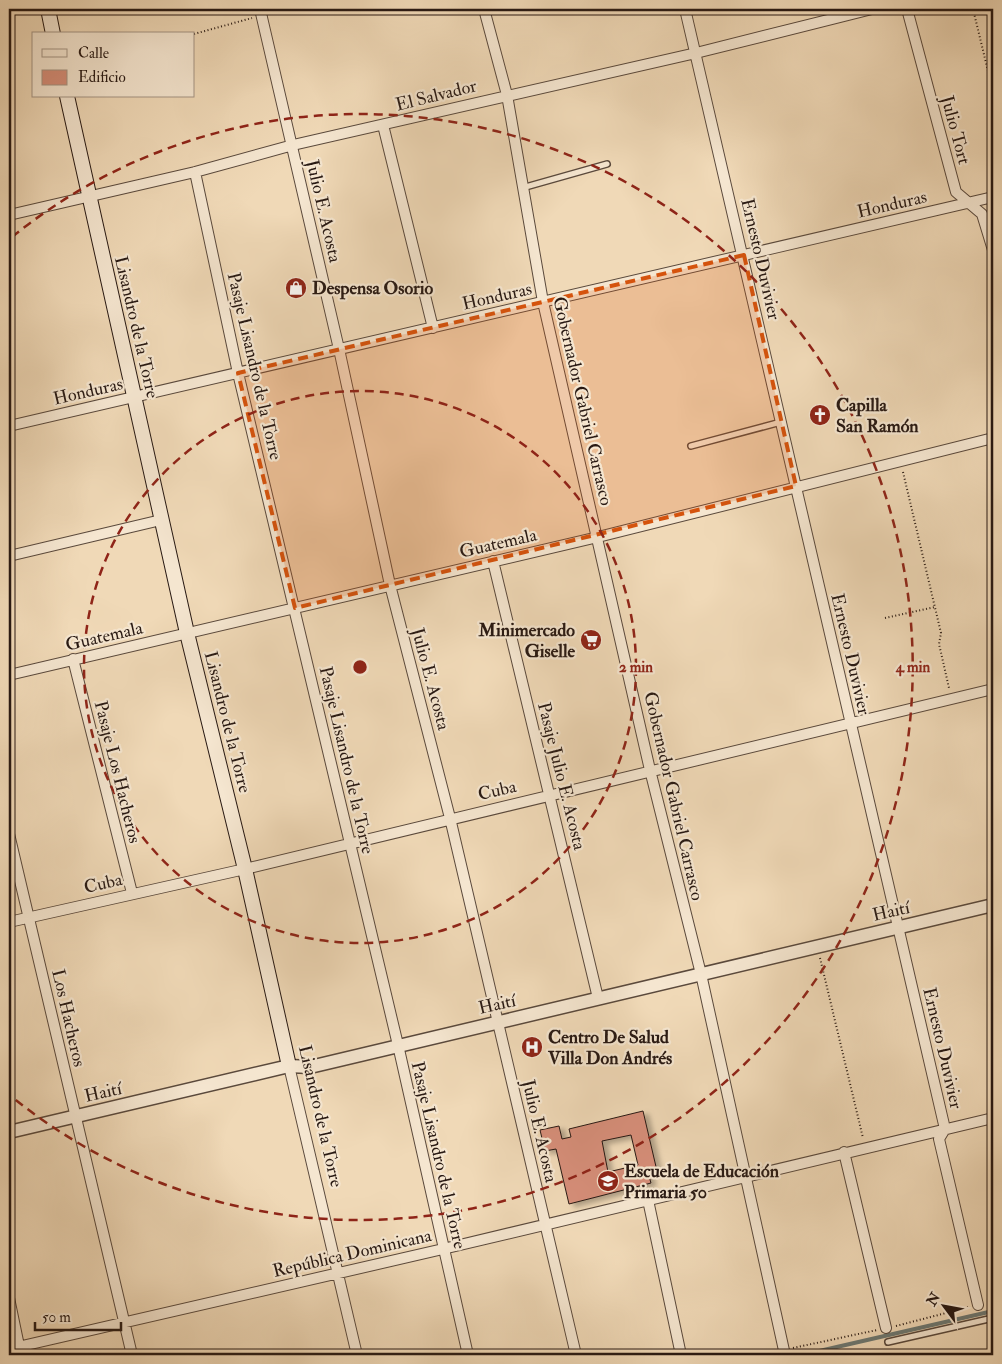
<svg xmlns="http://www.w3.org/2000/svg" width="1002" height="1364" font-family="'IM FELL Double Pica',serif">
	<defs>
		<filter id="shadow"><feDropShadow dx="5.5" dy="3" stdDeviation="2.5" flood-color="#0004"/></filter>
	</defs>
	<rect width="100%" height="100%" fill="#f0d9b7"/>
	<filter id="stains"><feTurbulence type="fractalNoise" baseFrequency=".004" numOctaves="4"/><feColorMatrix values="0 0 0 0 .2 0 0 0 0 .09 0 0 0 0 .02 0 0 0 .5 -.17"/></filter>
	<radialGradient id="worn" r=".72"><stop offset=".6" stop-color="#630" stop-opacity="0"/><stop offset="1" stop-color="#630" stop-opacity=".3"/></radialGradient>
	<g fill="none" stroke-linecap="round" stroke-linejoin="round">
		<path stroke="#6d7973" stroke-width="4" d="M802,1355L993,1311"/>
	</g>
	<path fill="#d68e79" stroke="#281913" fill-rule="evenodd" filter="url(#shadow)" d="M643,1111L657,1171L648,1173L651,1183L569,1204L556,1149L545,1151L540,1130L559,1126L562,1139L571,1137L569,1129ZM631,1135L638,1165L608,1172L602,1141Z"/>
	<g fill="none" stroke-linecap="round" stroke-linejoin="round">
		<g stroke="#5a493c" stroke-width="8">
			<path id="service" d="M522,188L607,164
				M691,446L781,422
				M888,1342L993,1318"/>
		</g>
		<g stroke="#5a493c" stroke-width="12">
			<path id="minor" d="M260,9L339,349L390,585L450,818L576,1355
				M484,9L507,95L543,302L650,770L701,974L785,1355
				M685,9L945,1129L939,1139L978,1305
				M907,9L956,192L982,214L993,250
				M383,125L433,328
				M195,172L238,373L398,1045L468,1355
				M9,215L195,172L293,145L696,53L872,9
				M9,426L993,197
				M9,556L161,520
				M493,561L598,998
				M73,659L132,893
				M9,675L598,537L993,438
				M9,834L132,1355
				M9,922L245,869L993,689
				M289,1066L357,1355
				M844,1152L886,1328
				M648,1200L681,1355
				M9,1298L19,1346
				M9,1349L443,1249L993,1118"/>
		</g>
		<g stroke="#5a493c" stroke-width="15">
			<path id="tertiary" d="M9,1132L289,1066L310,1067L993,905"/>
		</g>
		<g stroke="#281913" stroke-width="16">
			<path id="secondary" d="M48,9L53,34
				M67,96L187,633L245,869L289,1066"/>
		</g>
		<path stroke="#281913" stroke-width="2" stroke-dasharray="1 2.5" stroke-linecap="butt" d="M973,9L988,71
			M194,34L252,18
			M903,472L941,633L939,644L949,688
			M885,618L935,607
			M820,958L863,1138
			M988,1303L993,1302
			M896,1326L969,1307
			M793,1348L877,1330
			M764,1355L774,1353"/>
		<use href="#service" stroke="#f5e6d0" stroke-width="5"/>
		<use href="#minor" stroke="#f5e6d0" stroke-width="10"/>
		<use href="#tertiary" stroke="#f5e6d0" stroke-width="12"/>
		<use href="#secondary" stroke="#f5e6d0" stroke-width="14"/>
	</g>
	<path fill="#d5530d" fill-opacity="0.2" stroke="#d5530d" stroke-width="4" stroke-dasharray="10 6" stroke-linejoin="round" d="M744,255L796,486L295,608L238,373Z"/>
	<g fill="none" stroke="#8f2418" stroke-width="2.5" stroke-dasharray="9 6">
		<circle cx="360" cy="667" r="276"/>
		<path d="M12 237A553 553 0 1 1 12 1097"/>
	</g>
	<defs>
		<g id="shop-disc" transform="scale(1.125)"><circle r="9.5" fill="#8f2418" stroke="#f5e6d0"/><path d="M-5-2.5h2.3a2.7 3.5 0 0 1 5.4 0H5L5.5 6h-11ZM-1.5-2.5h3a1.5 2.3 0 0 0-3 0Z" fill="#fff"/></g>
		<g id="church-disc" transform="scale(1.125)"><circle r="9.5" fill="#8f2418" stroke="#f5e6d0"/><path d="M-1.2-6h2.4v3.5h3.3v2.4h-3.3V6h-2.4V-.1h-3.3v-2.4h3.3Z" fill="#fff"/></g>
		<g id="supermarket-disc" transform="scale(1.125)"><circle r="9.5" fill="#8f2418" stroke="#f5e6d0"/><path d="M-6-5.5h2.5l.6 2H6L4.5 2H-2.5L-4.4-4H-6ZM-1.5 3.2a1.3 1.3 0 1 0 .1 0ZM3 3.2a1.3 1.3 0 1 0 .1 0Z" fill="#fff"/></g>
		<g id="hospital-disc" transform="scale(1.125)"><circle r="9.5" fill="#8f2418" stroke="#f5e6d0"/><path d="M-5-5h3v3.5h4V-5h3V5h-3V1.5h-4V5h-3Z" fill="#fff"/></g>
		<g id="school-disc" transform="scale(1.125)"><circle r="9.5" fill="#8f2418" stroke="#f5e6d0"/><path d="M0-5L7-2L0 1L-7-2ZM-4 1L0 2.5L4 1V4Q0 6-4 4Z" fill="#fff"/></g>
	</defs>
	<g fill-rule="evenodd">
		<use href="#shop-disc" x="296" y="288"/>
		<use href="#church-disc" x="820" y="415"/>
		<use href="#supermarket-disc" x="591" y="640"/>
		<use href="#hospital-disc" x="532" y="1047"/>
		<use href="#school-disc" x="608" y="1181"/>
	</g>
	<g text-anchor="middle" stroke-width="4.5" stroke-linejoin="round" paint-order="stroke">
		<g font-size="18" fill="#281913" stroke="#f5e6d0">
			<text transform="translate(436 95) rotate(-14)" y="6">El Salvador</text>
			<text transform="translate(956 130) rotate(75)" y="6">Julio Tort</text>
			<text transform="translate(892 204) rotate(-13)" y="6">Honduras</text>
			<text transform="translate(324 211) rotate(77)" y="6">Julio E. Acosta</text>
			<text transform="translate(761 259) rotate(77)" y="6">Ernesto Duvivier</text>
			<text transform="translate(497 296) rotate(-13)" y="6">Honduras</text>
			<text transform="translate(137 327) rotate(77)" y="6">Lisandro de la Torre</text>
			<text transform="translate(255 366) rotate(77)" y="6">Pasaje Lisandro de la Torre</text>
			<text transform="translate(88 391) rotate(-13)" y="6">Honduras</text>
			<text transform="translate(583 401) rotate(77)" y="6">Gobernador Gabriel Carrasco</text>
			<text transform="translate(498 543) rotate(-13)" y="6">Guatemala</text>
			<text transform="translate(104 636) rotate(-13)" y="6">Guatemala</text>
			<text transform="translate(851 654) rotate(77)" y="6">Ernesto Duvivier</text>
			<text transform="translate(431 679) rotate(75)" y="6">Julio E. Acosta</text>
			<text transform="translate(228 722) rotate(76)" y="6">Lisandro de la Torre</text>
			<text transform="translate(347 760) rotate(77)" y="6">Pasaje Lisandro de la Torre</text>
			<text transform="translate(118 772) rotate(76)" y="6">Pasaje Los Hacheros</text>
			<text transform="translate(562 776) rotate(76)" y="6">Pasaje Julio E. Acosta</text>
			<text transform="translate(497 790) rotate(-13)" y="6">Cuba</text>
			<text transform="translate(674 796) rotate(77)" y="6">Gobernador Gabriel Carrasco</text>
			<text transform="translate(103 883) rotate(-13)" y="6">Cuba</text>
			<text transform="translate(891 911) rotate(-13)" y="6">Haití</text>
			<text transform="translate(497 1004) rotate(-13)" y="6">Haití</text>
			<text transform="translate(69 1018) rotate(77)" y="6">Los Hacheros</text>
			<text transform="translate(943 1048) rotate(77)" y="6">Ernesto Duvivier</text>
			<text transform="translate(103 1092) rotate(-13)" y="6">Haití</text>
			<text transform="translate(321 1116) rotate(77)" y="6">Lisandro de la Torre</text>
			<text transform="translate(540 1131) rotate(77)" y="6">Julio E. Acosta</text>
			<text transform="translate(439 1155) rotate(77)" y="6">Pasaje Lisandro de la Torre</text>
			<text transform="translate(352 1253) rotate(-13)" y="6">República Dominicana</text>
		</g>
		<g font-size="18" font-weight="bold" fill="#281913" stroke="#f5e6d0" text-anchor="start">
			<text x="312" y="294">Despensa Osorio</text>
			<text x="836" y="411">Capilla<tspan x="836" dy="21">San Ramón</tspan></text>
			<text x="575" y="636" text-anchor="end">Minimercado<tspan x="575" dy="21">Giselle</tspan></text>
			<text x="548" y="1043">Centro De Salud<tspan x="548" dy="21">Villa Don Andrés</tspan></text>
			<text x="624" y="1177">Escuela de Educación<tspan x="624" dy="21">Primaria 50</tspan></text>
		</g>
	</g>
	<circle cx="360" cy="667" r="8" fill="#8f2418" stroke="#f5e6d0" stroke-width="2.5"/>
	<g font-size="15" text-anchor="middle" font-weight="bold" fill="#8f2418" stroke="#f5e6d0" stroke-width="4.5" stroke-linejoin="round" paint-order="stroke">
		<text x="636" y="672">2 min</text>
		<text x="913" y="672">4 min</text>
	</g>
	<rect width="1002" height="1364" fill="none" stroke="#f0d9b7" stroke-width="30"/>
	<rect x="10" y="10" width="982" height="1344" fill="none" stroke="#281913" stroke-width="2.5"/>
	<rect x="15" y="15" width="972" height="1334" fill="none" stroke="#281913"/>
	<rect x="32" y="32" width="162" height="65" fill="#f5e6d0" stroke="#a39484"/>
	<rect x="42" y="49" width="25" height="8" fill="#f5e6d0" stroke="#a39484"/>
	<text x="78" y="58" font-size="15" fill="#281913">Calle</text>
	<rect x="42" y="70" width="25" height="15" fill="#d68e79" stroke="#a39484"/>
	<text x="78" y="82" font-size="15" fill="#281913">Edificio</text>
	<g transform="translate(944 1306) rotate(302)" stroke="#f5e6d0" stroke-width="4" paint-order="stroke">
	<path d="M0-4L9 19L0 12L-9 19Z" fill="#281913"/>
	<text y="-8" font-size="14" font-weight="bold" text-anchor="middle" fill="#281913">N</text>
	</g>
	<path d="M35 1322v8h86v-8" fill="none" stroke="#281913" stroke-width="2.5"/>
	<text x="42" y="1322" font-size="15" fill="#281913" stroke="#f5e6d0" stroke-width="4" paint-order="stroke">50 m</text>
	<rect width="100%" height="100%" filter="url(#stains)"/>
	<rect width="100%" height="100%" fill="url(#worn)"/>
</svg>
